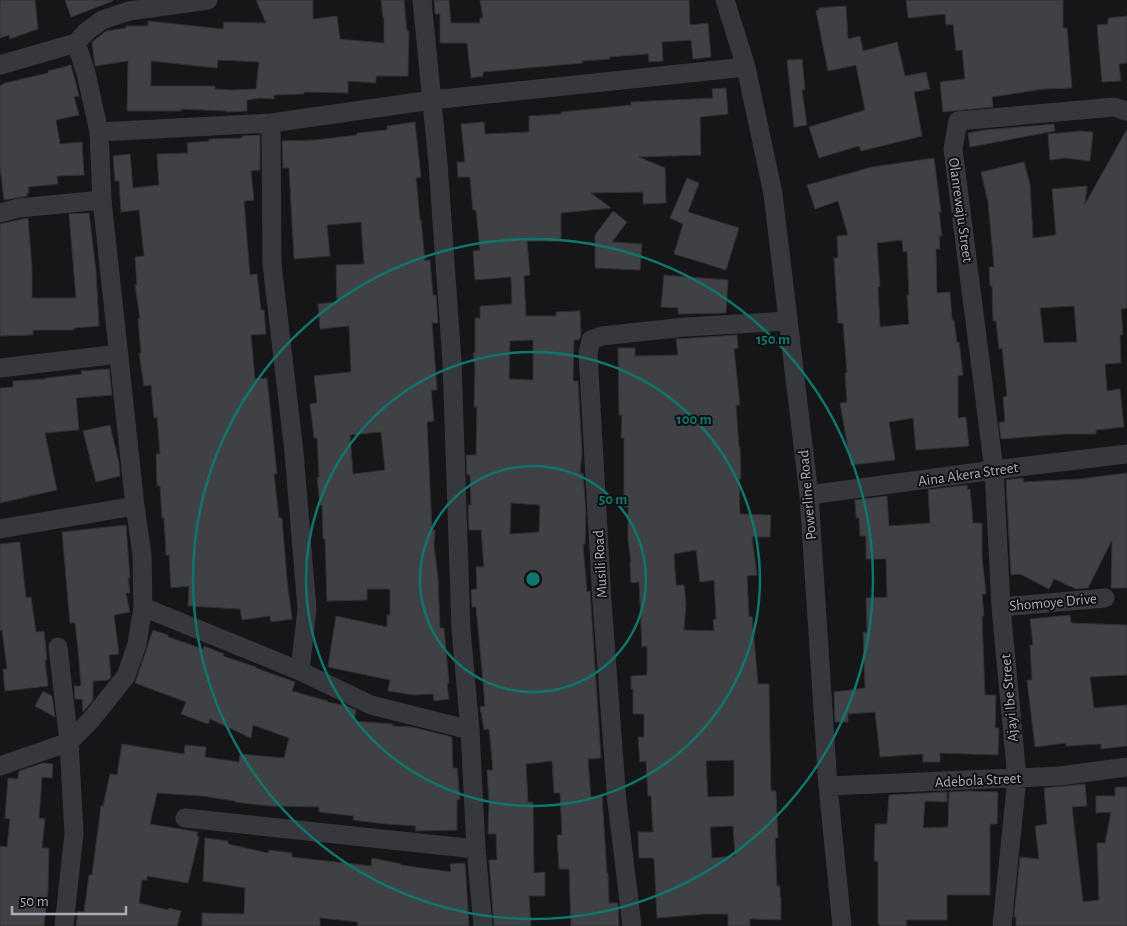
<svg xmlns="http://www.w3.org/2000/svg" width="1127" height="926" font-family="'Alegreya Sans',sans-serif">
	<rect width="100%" height="100%" fill="#161618"/>
	<path fill="#404145" stroke="#303034" fill-rule="evenodd" d="M0,0H35L38,29L10,39L9,35L0,38Z
		M65,0H113V1L71,17Z
		M256,0H313V19L337,16L340,39L384,43V17L383,18L381,0H404L407,31H409L408,76H376V83L348,81V93L304,92V94L274,95V99L260,98L247,100V111L226,112V111L181,109V111H127L128,61L95,66L92,42L106,31L126,28V26H148V21L223,29L224,22L266,23ZM218,60L259,62L256,89L232,90L215,89V86H151V61L217,68Z
		M434,0H449L451,23H480V18H483L480,0H689L690,25L708,23L711,57L693,59L691,40L662,42L663,61L649,62L648,54L609,57L610,59L582,61L583,63L483,72V76L471,78L467,43H440V14H435Z
		M906,0H1063V28H1067L1072,88L1044,89L992,97L993,107L943,112L940,82L965,79L962,50L956,51L953,24L946,25L945,14L908,18Z
		M846,6L848,39L860,36L863,51L897,42L905,76L926,72L930,89L914,92L922,136L861,151L859,146L819,158L809,127L865,110L856,65L828,71L816,11L819,10V8Z
		M1127,16V63L1119,64L1121,81L1102,82L1097,25L1108,24V18Z
		M802,59L805,89L802,90L807,125L794,127L787,60Z
		M71,65L79,96L74,97L79,115L56,120L60,144L82,142L84,175L57,176L58,184L28,187L29,193H27V196L4,200L0,167V86L5,83L48,73V71Z
		M726,88L728,114L700,117L701,155L639,157L665,168L666,203L643,204V192L591,193L611,208L561,213V241H527L530,275L524,276L526,316H556V312L580,311L581,335L579,340H574L573,381H578L582,453L580,473H583L586,514L585,544H583L587,592L590,591L601,758L588,759L591,797L602,796L607,873H608L609,903H618L619,926H571L569,869H559L557,835H562L560,793H554L552,761L526,764L528,802H533L534,873L545,872V896H529L531,926H494L489,860H497L496,834H488L489,803L487,770H493L489,729L484,730L480,707L485,706L482,670L476,607H472L471,590L477,589L476,567H484L481,530H469L468,505H471L470,475H467L466,455H476L477,407H474L475,368L473,353L475,352V318H480V306L512,304L511,277L475,280L473,251L480,250L476,210H473L470,177H458L457,162H465L461,124L484,122L485,134L529,132V116L561,114V112L631,105V102L713,98L712,89ZM533,340V380L509,379L510,341ZM511,503L540,505L539,532L510,534Z
		M415,122L421,177L416,178L420,220H421L425,261L430,260L433,295H436L438,323H432L437,390H431L434,421L427,422L432,530H435L434,545L438,578L440,628H444L449,683H447L449,699L434,701L433,694L413,695L388,691L390,680L328,667L336,616L387,627V615H390V589H367V600L327,601L325,539H323L322,505H320L317,478L319,477L317,438H314L310,404L317,403L314,376L351,372L349,326L320,329L318,304L337,302L336,265L364,264L361,222L327,225L330,256L294,259L289,168H283L282,141L316,140L357,135V133L387,130V126ZM381,432L385,470L353,474L350,435Z
		M1054,124L1055,131L970,147L968,133L985,130Z
		M1127,129V308L1121,309L1123,335H1120L1121,363L1105,364L1107,391L1120,389L1124,427L1096,430V434H1065L1001,439L999,422H1005L1003,397L1007,396L1002,348L999,349L996,321H993L992,286H990L989,267H994L988,202L981,172L1024,162L1030,184L1033,238L1056,235L1052,189L1087,186L1085,204ZM1074,306L1077,342L1044,343L1040,308Z
		M1080,131L1093,132L1090,161L1065,158L1050,160L1048,134Z
		M260,135V170L251,171L254,200L244,201L250,275L257,274L261,310H264L266,334L251,335L255,379L267,378L277,474H274L279,518H282L287,580L292,619L271,622L270,616L242,620L240,609L188,606L189,586L171,588L169,555H166L164,518H162L160,486H157L156,454H160L157,417L154,418L151,385L144,386L139,354L141,353L138,319H140L135,285H137L135,257L144,256L139,210L121,212L119,181H115L113,156L130,154L133,188L159,185L157,154L188,153L187,143L209,141V139L242,138V136Z
		M934,158L941,212H939L942,236H939L940,249H936L937,293L950,292L952,320H954L957,343L959,342L963,375L958,376V418L966,417L969,446L916,450L913,418L889,422L895,460L851,465L840,403L847,402L845,373H847L843,323H838L834,258H838L837,236L848,235L838,201L815,209L807,185L872,167ZM902,240L903,252L907,251L909,295H907L909,324L880,327L878,287H880L877,243Z
		M687,178L699,183L688,212L739,228L726,270L674,254L683,224L670,218Z
		M613,211L627,222L612,242L642,244L640,270L595,268V235Z
		M89,213L96,271L99,326L74,328V330H33V335L0,336V224L28,218L32,267V298H76L69,214Z
		M664,275L728,280L726,313L678,314V308L661,307Z
		M737,335L738,348L734,349L740,405H736L739,447H740L741,479H739L740,514L771,515L770,537H752L757,575L747,576L749,617L752,616L758,684H769L771,791H776L778,838H775L777,886H780V897H781V920L750,919V926H728V914H704L657,918L654,858H639L638,832H653L651,796H648L646,761L640,762L638,737H644V714H633V689H631V676L647,675V646L642,647L639,582L631,583L630,562H631L628,540V507H624V438H621L622,415H619L618,348H635V356L678,355L676,339ZM696,550L700,582L714,580L716,619L713,620L714,631L684,630L686,603L684,585H676L674,554ZM734,760V796L708,797L706,761ZM733,826L735,856L712,858L710,827Z
		M109,369L112,395L76,398L79,430L45,433L57,490L0,503V388L13,387V381L46,379V378L82,374L81,371Z
		M110,425L119,463L120,476L96,482L83,431Z
		M1127,473V588H1111L1112,540L1088,588L1076,589L1054,579L1049,589L1020,574L1011,575L1006,480L1023,478L1024,482L1079,479Z
		M967,485L968,490L970,489L973,523H982V557L986,594H982L984,616H982L985,695H996L995,728H999L998,755L940,753V762H923V754L880,757L875,712L848,714V722H835L834,692L865,688L863,632H867L866,598L887,597L886,559H866V536H860L859,518H856L855,500L887,496L889,526L930,523L928,490Z
		M126,525L130,578H128L130,593H126L130,612L114,615L119,654L109,655L111,677L109,680L93,681V700L83,712L82,699H75L74,686H81L78,649L75,623H70L62,532Z
		M20,542L26,598L31,597L36,632L44,631L47,660H45L48,686L5,691L3,669H7L2,630L0,631V544Z
		M1070,615L1071,623L1127,625V675L1090,677L1094,708L1127,705V746L1101,749V744L1066,746V743L1035,747L1027,680H1032L1030,645H1033L1030,619Z
		M153,630L168,635V637L203,649L204,646L224,654L223,656L256,667V668L295,682L292,691L328,701L327,702L347,706L356,710L354,721L393,724V726L412,727L452,737L453,768H457L460,799L457,800V830L415,831L416,826L386,824L353,820L354,816L319,812V807L269,806L235,802V801L202,796L157,793L150,824L198,832L197,837H199L188,883L147,876V880H142L139,903L168,910L169,908L181,911L177,926H76L78,911L84,912L89,875H92L101,806H103L110,774L117,775L122,744L184,754L185,745L206,747L205,757L239,762L240,754L284,758L289,738L253,725L251,738L210,719L208,724L181,714L186,702L135,683Z
		M43,691L52,696L55,717L35,706Z
		M43,763L53,764L52,778L42,777L39,818L45,819L42,848H49L48,890L44,926H0V846L7,847L10,819L5,818L8,778L18,779L19,771Z
		M1085,784L1087,806L1072,807L1083,902L1099,900L1097,843H1105L1111,812L1096,813V796H1115V787H1127V926H1016V917H1014L1020,857L1039,859L1035,826L1047,824L1044,788Z
		M969,791L998,792L997,824H990V895H947V920H906L907,926H880L878,923V861H874L875,824H887L889,795L947,792V802L925,801L923,828L948,827L949,792Z
		M205,838L228,841V844L268,853L269,850L292,853V857L371,866L372,858L401,864V865L451,872L450,864L465,863L469,926H357L358,922L320,918V926H202V913L244,914L245,888L203,881Z"/>
	<g fill="none" stroke-linecap="round" stroke-linejoin="round">
		<path stroke="#37383d" stroke-width="19" d="M422,0L438,163L452,362L461,629L470,730L476,849L483,926
			M725,0L746,67L773,194L809,495L828,786L842,926
			M0,65L76,43L86,32L102,20L129,11L208,0
			M271,123L272,264L294,452L307,609L300,671
			M99,132L271,123L432,100L746,67
			M0,213L19,208L102,200
			M0,368L119,354
			M809,495L994,470L1127,454
			M0,529L135,506
			M143,607L300,671L371,705L470,730
			M1001,607L1105,598
			M58,647L69,742L74,833L64,926
			M0,766L69,742L90,721L126,676L137,644L143,607L142,555L135,506L102,200L99,132L86,73L76,43
			M828,786L1060,776L1127,767
			M185,818L476,849
			M632,926L617,802L602,602L588,353L591,340L602,336L685,327L788,321
			M1002,926L1017,778L1001,607L994,470L953,149L958,121L1114,107L1126,111L1127,110"/>
	</g>
	<g fill="none" stroke="#0f766e" stroke-width="2.5">
		<circle cx="533" cy="579" r="113"/>
		<circle cx="533" cy="579" r="227"/>
		<circle cx="533" cy="579" r="340"/>
	</g>
	<g text-anchor="middle" stroke-width="4" stroke-linejoin="round" paint-order="stroke">
		<g font-size="15" fill="#a8adb8" stroke="#111113">
			<text transform="translate(961 210) rotate(82)" y="5">Olanrewaju Street</text>
			<text transform="translate(968 474) rotate(-8)" y="5">Aina Akera Street</text>
			<text transform="translate(807 495) rotate(-95)" y="5">Powerline Road</text>
			<text transform="translate(600 564) rotate(-93)" y="5">Musili Road</text>
			<text transform="translate(1053 602) rotate(-5)" y="5">Shomoye Drive</text>
			<text transform="translate(1009 698) rotate(-95)" y="5">Ajayi Ibe Street</text>
			<text transform="translate(978 780) rotate(-3)" y="5">Adebola Street</text>
		</g>
	</g>
	<circle cx="533" cy="579" r="8" fill="#0f766e" stroke="#111113" stroke-width="2.5"/>
	<g font-size="15" text-anchor="middle" font-weight="bold" fill="#0f766e" stroke="#111113" stroke-width="4" stroke-linejoin="round" paint-order="stroke">
		<text x="773" y="344">150 m</text>
		<text x="694" y="424">100 m</text>
		<text x="613" y="504">50 m</text>
	</g>
	<path d="M12 906v8h114v-8" fill="none" stroke="#a8adb8" stroke-width="2.5"/>
	<text x="20" y="906" font-size="15" fill="#a8adb8" stroke="#111113" stroke-width="4" paint-order="stroke">50 m</text>
</svg>
